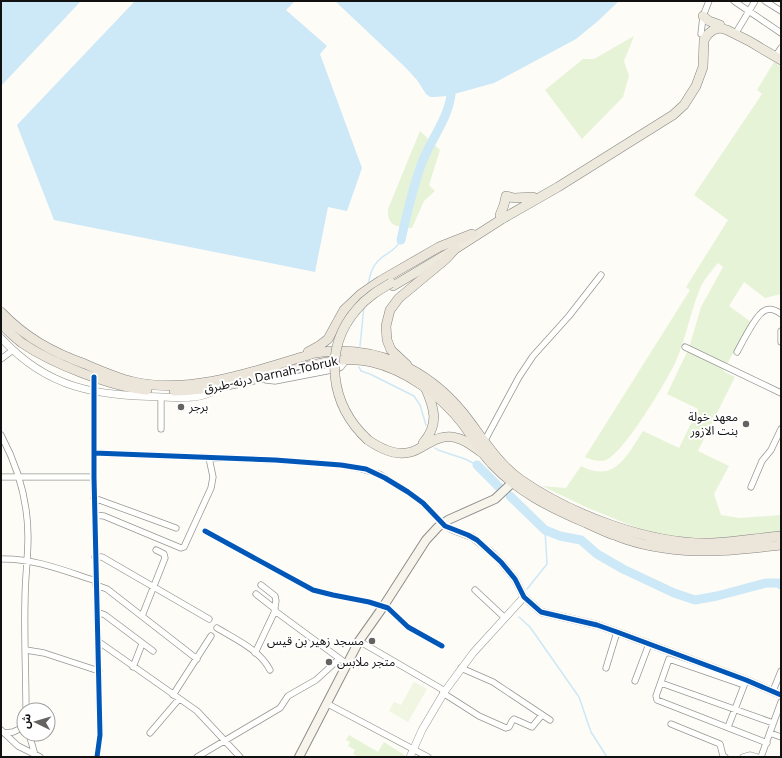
<svg xmlns="http://www.w3.org/2000/svg" width="782" height="758" font-family="Georgia,'Noto Sans Arabic',serif">
	<rect width="100%" height="100%" fill="#fdfcf7"/>
	<path fill="#e7f3d7" d="M634,36L624,61L629,76L623,97L582,139L545,90L583,59H594Z
		M774,62L781,67V294L765,298L744,282L729,306L751,322L723,371L735,377L698,451L729,466L714,494L721,515L740,518L781,515V534L694,541L658,534L635,527L588,508L542,486L566,488L581,466C615,484 627,455 643,431L679,448L698,409L667,394L689,348L701,307L723,267L718,263C711,272 703,280 699,291C690,314 686,338 676,361C667,381 626,449 608,459C601,463 592,460 585,457L690,290L686,287L728,220L694,195L762,94L757,90Z
		M420,131L440,150L429,185L435,191L424,201L412,228C397,227 387,227 388,209Z
		M349,735L378,752L384,742L406,756L405,757H358L353,754L355,750L348,746L350,742L346,740Z"/>
	<path fill="#f0f6e1" d="M414,682L427,689L408,722L389,711L394,702L401,705Z"/>
	<path fill="#cde8f7" d="M1,1H81L1,86Z
		M135,1H295L286,10L327,46L320,54L362,168L347,211L328,207L315,272L54,220L17,125Z
		M335,1H619L598,21L576,39L494,83L447,96L434,97H430L426,94L417,80L405,67Z"/>
	<g fill="none" stroke-linecap="round" stroke-linejoin="round">
		<path stroke="#cde8f7" stroke-width="1.5" d="M368,285C370,276 371,268 378,261C386,252 394,253 401,240
			M360,346L364,306
			M359,367L361,371L370,374L414,396L420,405L426,425
			M435,448L438,450L465,459L477,465
			M527,589L547,564L545,530
			M519,617L530,627L579,697L591,732L607,757"/>
		<path stroke="#cde8f7" stroke-width="9" d="M401,240C407,213 413,185 423,160C432,138 448,118 451,95
			M477,465L499,487
			M510,496L545,530L560,536L581,540L597,554L623,569L674,593L695,600L717,596L766,583H778L781,585"/>
		<g stroke="#979795" stroke-width="7">
			<path id="minor" d="M734,1L781,33
				M765,1L781,11
				M737,31L755,1
				M701,34L703,16L709,1
				M775,57L781,48
				M781,331V342
				M685,347L781,393
				M737,352C742,343 757,312 766,310C771,308 777,311 781,314
				M1,359L13,350
				M94,377V477L100,735L97,757
				M263,377L266,380L275,381L337,369L341,367L347,359
				M161,429V397
				M1,435C18,467 28,500 28,537C28,558 25,579 25,600C24,637 26,674 26,710
				M484,442L519,377L533,356L569,316L601,275
				M94,453L275,460L341,465L358,468L379,474L408,492L423,503L442,523
				M1,477H94
				M751,487L762,461L771,450L781,429
				M94,498L176,528
				M95,515L104,516L181,548L184,547L211,488L213,477L209,458
				M205,531L313,590L333,595L369,602L388,608L408,627L442,646
				M95,557H102L209,619
				M1,559C34,558 65,571 96,581
				M96,585L107,589L197,659
				M475,590L505,618
				M256,594L275,609
				M275,611L347,664
				M97,612L105,615L153,651
				M142,616L165,558L164,554L156,550
				M217,628C235,639 260,650 270,670
				M359,641L445,691
				M99,642L197,711L240,757
				M26,650L44,653L99,671
				M255,653L274,613L276,601L275,596L261,585
				M133,667L142,644
				M461,668L493,682L550,720
				M606,668L617,632
				M635,681L649,644
				M661,683L773,723
				M744,685L669,659L656,696L657,700L767,743
				M773,691L781,671
				M443,693L479,716L506,728L509,727L512,721L514,719L532,727L542,715
				M173,695L211,636
				M326,703L428,757
				M671,724L720,744L723,756L725,757
				M728,727L745,683
				M1,730L18,746L40,757
				M4,733L13,732L24,727
				M150,733L179,699
				M770,733L781,737
				M29,734L35,755
				M197,757L280,708L288,696L316,680L339,659
				M743,757L750,755L757,757
				M761,757L781,702"/>
		</g>
		<g stroke="#979795" stroke-width="8">
			<path id="tertiary" d="M1,338C49,390 96,395 163,397C176,398 200,399 211,392L212,388
				M442,523L451,529L472,537L492,553L501,562L515,579L524,597L541,612L597,625L617,632L746,680L781,695
				M410,757L422,730L445,691L473,653L524,597"/>
		</g>
		<g stroke="#8e8d8b" stroke-width="10">
			<path id="secondary" d="M299,757L359,641L383,607L426,540L438,527L448,520L495,499L512,483"/>
		</g>
		<g stroke="#858482" stroke-width="10">
			<path id="primary" d="M703,16L709,21L720,25
				M500,215L504,205L506,196L514,198L533,197
				M393,286L452,251L502,219L558,187L673,115L684,105L696,86L703,67L704,40L708,34L713,30L720,28L727,30L749,41L781,60
				M368,440C384,451 402,459 420,448C432,441 442,434 457,438C466,440 474,447 481,452
				M423,443C440,424 434,407 425,387"/>
		</g>
		<g stroke="#858482" stroke-width="10">
			<path id="trunk" d="M1,312C26,338 52,352 85,364C101,371 117,378 134,382C193,395 258,370 315,353C374,344 427,368 464,414C482,437 497,463 521,480C572,515 650,545 712,543C735,542 758,538 781,536
				M1,324C8,331 14,337 22,343C51,363 111,387 147,390
				M308,352L319,346L328,339L344,310L361,294L380,281L439,247L472,234
				M407,365L391,350L387,340L386,326L390,310L399,298L446,259L455,249
				M174,391C212,390 248,381 284,372C312,365 342,355 371,362C406,370 440,395 462,423C472,436 480,452 492,464C518,492 551,508 586,523C596,527 606,533 617,536C642,546 670,550 697,551C725,552 753,548 781,545"/>
		</g>
		<use href="#minor" stroke="#fffffe" stroke-width="5.5"/>
		<use href="#tertiary" stroke="#fffffe" stroke-width="7"/>
		<use href="#secondary" stroke="#f6f4eb" stroke-width="8"/>
		<use href="#primary" stroke="#ede9dc" stroke-width="9"/>
		<use href="#trunk" stroke="#ece5da" stroke-width="9"/>
		<g stroke="#858482" stroke-width="10" stroke-linecap="butt">
			<path id="primary-bridge" d="M368,440C330,405 322,349 357,309C367,297 379,290 391,283"/>
		</g>
		<use href="#primary-bridge" stroke="#ede9dc" stroke-width="9"/>
		<g stroke="#fff" stroke-width="8">
			<path id="cycleway" d="M94,377V477L100,735L97,757
				M94,453L275,460L341,465L366,469L385,478L408,492L423,503L445,526L468,535L477,540L501,562L515,579L524,597L541,612L597,625L617,632L746,680L781,695
				M205,531L313,590L333,595L369,602L388,608L408,627L442,646"/>
		</g>
		<use href="#cycleway" stroke="#0057b8" stroke-width="5"/>
	</g>
	<g fill="#646362" stroke="#fff" stroke-width="1.5">
		<circle cx="181" cy="407" r="4"/>
		<circle cx="746" cy="424" r="4"/>
		<circle cx="372" cy="641" r="4"/>
		<circle cx="329" cy="662" r="4"/>
	</g>
	<g text-anchor="middle" stroke-width="4" stroke-linejoin="round" paint-order="stroke">
		<g font-size="12" fill="#111" stroke="#fff">
			<text transform="translate(271 375) rotate(-12)" y="4">درنه-طبرق Darnah-Tobruk</text>
		</g>
		<g font-size="12" fill="#111" stroke="#fff" text-anchor="start">
			<text x="189" y="411">برجر</text>
			<text x="738" y="421" text-anchor="end">معهد خولة<tspan x="738" dy="14">بنت الازور</tspan></text>
			<text x="364" y="645" text-anchor="end">مسجد زهير بن قيس</text>
			<text x="337" y="666">متجر ملابس</text>
		</g>
	</g>
	<rect width="782" height="758" fill="none" stroke="#111111" stroke-width="4"/>
	<g transform="translate(36 722) rotate(275)"><circle r="19" fill="#ffffff" stroke="#a0a0a0"/>
	<path d="M0-3L7 15L0 10L-7 15Z" fill="#646362"/>
	<text y="-6" font-size="11" font-weight="bold" text-anchor="middle" fill="#111111">ش</text>
	</g>
</svg>
